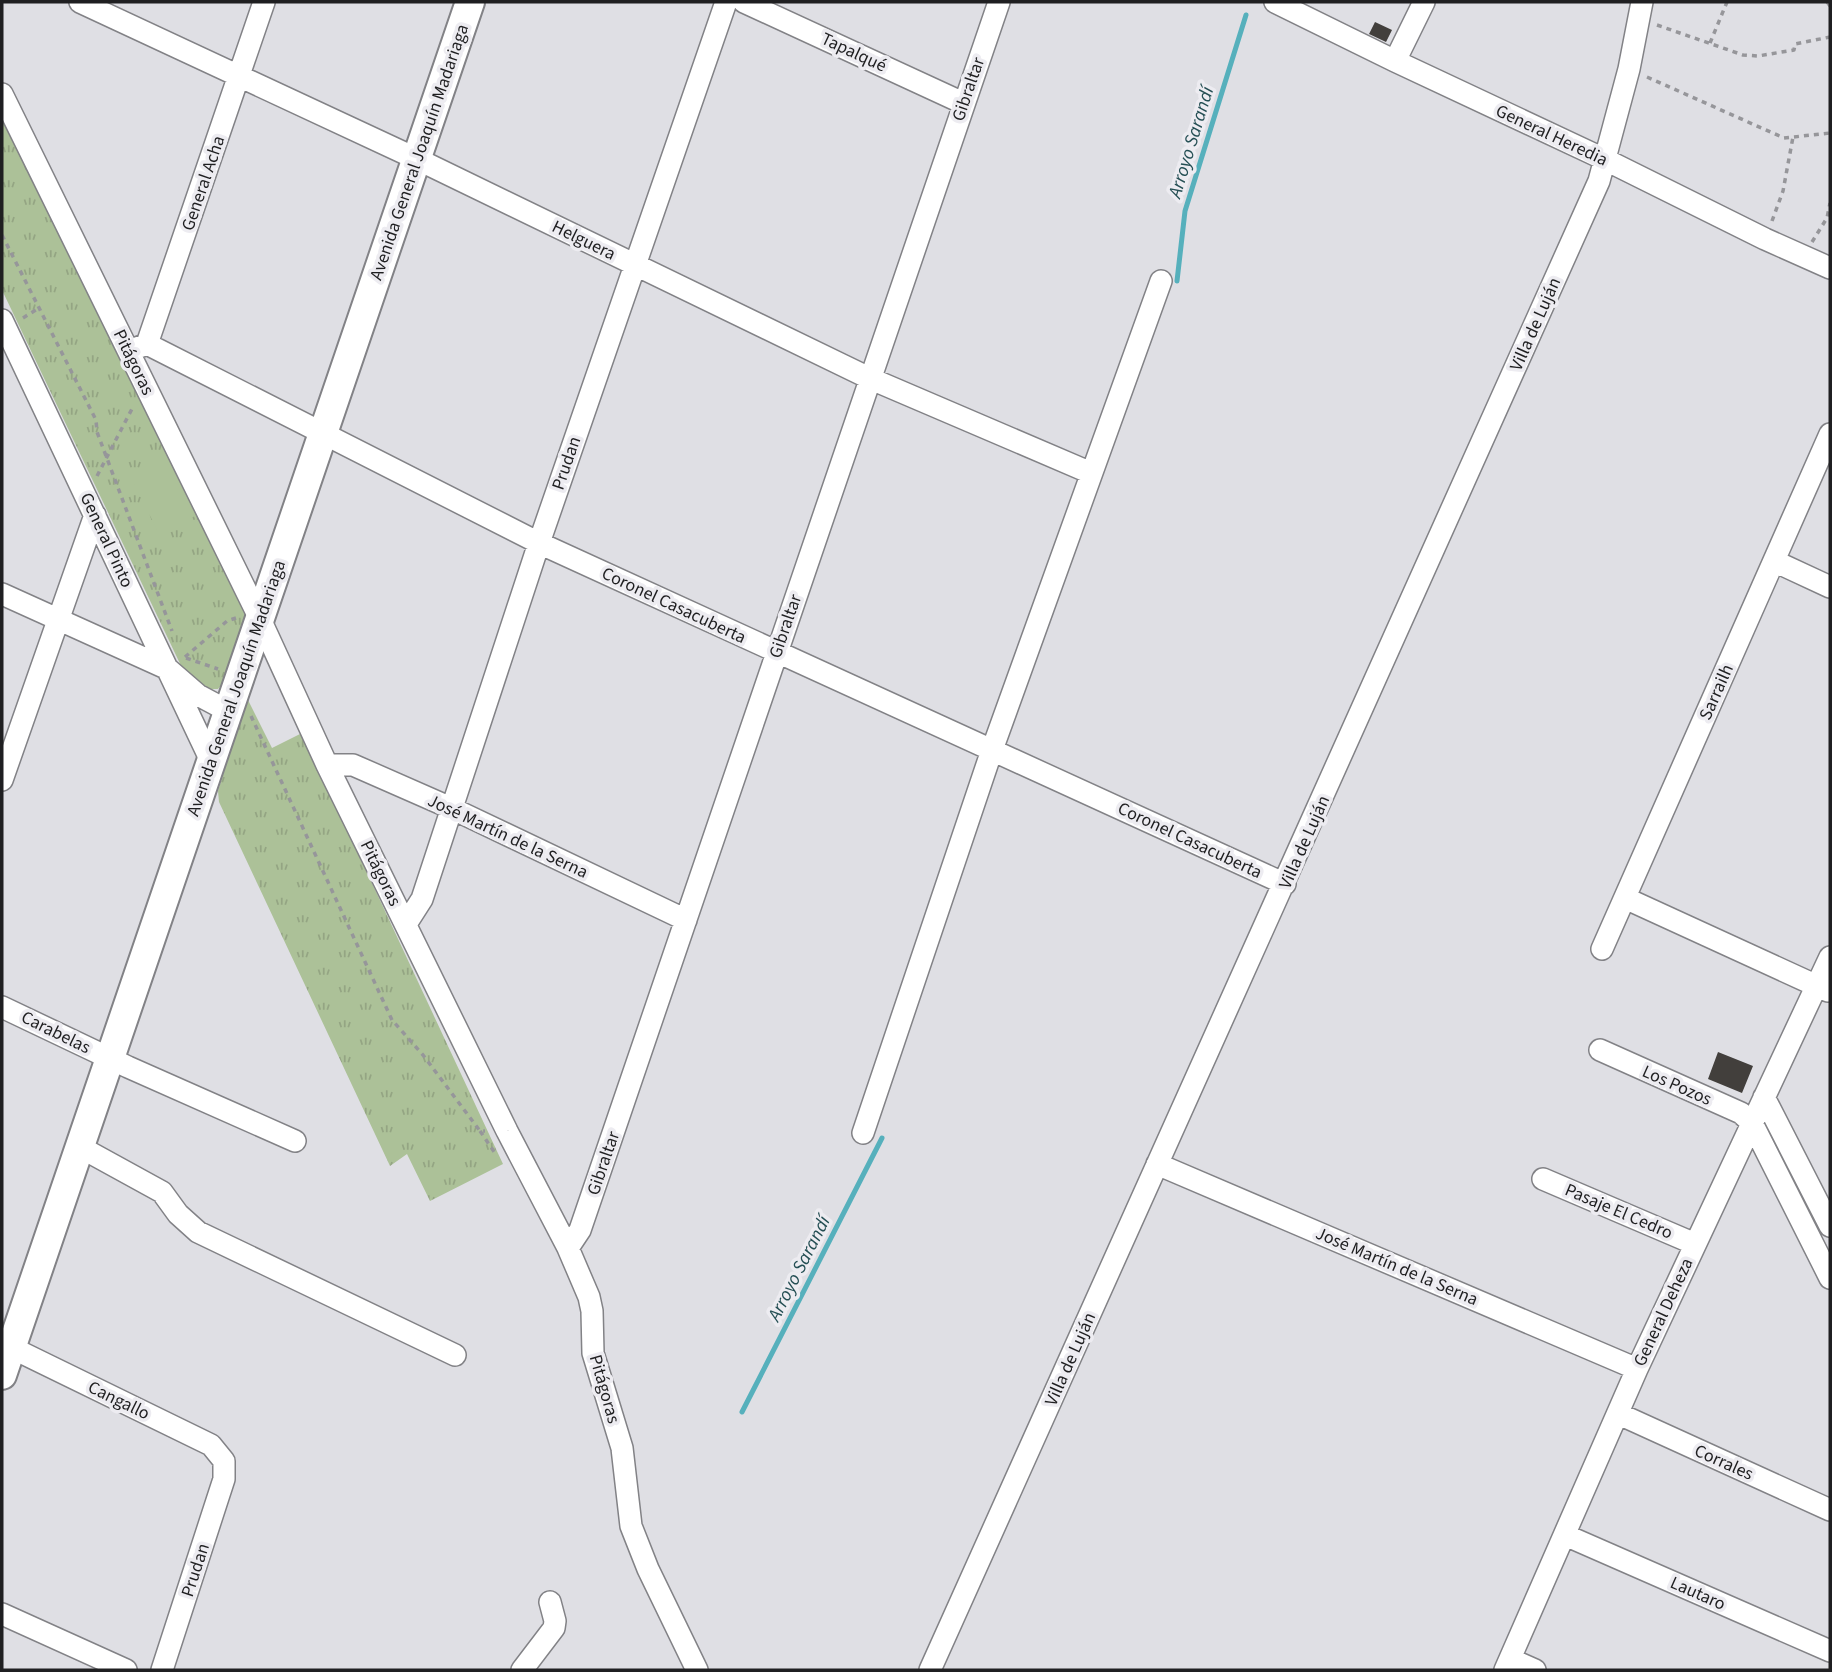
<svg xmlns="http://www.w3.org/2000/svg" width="1832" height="1672" font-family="'Source Sans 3',sans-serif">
	<defs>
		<pattern id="park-tufts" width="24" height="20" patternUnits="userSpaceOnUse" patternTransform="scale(1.75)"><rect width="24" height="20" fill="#acc198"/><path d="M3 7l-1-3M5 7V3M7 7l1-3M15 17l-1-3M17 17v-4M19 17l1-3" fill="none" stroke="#94a583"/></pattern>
	</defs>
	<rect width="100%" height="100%" fill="#dfdfe4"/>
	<path fill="url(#park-tufts)" d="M2,112L246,612L247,618L229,676L218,689H206L184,672L2,290Z
		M247,698L272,748L302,733L503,1164L430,1201L407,1154L390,1166L219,802L218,791Z"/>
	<path fill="#acc198" d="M165,455L195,516L159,534L129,473Z"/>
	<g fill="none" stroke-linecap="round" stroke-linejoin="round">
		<path stroke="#56b0bc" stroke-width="5" d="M1177,281L1185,211L1246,15
			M742,1412L882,1138"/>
	</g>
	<path fill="#423f3c" d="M1375,22L1392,30L1386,42L1369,34Z
		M1718,1052L1753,1066L1742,1093L1708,1079Z"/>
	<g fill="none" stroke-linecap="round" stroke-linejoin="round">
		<g stroke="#828286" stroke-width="24">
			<path id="minor" d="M80,2L417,159L869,378L1091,473
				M744,2L963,103
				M1275,2L1395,61L1606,160L1765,239L1830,268
				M1395,61L1424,2
				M2,94L260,619L327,765L507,1131L568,1248L589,1297L592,1311L593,1353L622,1448L631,1526L648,1569L697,1670
				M2,320L211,761
				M147,344L539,543L1285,884
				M134,349L147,344L264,2
				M1774,561L1830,587
				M2,594L168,669L198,695L228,711
				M327,765H353L451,808L686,920
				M2,780L95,515
				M1625,898L1828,991
				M406,924L422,899L539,543L726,2
				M1602,949L1830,434
				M2,1007L128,1067L295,1141
				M1600,1050L1741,1113L1752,1123L1830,1278
				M1764,1097L1830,1226
				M863,1133L992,750L1161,281
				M80,1147L162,1192L178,1214L198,1232L455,1355
				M1157,1164L1637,1369
				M1543,1179L1695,1244
				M568,1248L580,1230L999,2
				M2,1343L211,1445L224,1461V1479L162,1670
				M1619,1414L1830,1510
				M1565,1535L1830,1651
				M2,1614L126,1670
				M1510,1659L1535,1670
				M522,1670L554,1628L555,1621L550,1602
				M930,1670L1599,181L1629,69L1642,2
				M1505,1670L1637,1369L1830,957"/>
		</g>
		<g stroke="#828286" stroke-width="32">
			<path id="major" d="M2,1375L470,2"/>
		</g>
		<path stroke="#96969a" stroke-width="3.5" stroke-dasharray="5 5" stroke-linecap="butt" d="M1827,2L1830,6
			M1657,25L1743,55L1758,56L1794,50L1795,44L1830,37
			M1710,43L1727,2
			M1647,77L1784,138L1830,133
			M1772,221L1783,191L1793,137
			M2,235L96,420L97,432L172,631
			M1812,242L1827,218L1830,203
			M23,318L39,308
			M97,476L134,405
			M185,657L227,621L236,618
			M186,658L218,669
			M251,716L392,1020L423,1055L480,1131H485
			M480,1131L495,1153"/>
		<use href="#minor" stroke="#fff" stroke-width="21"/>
		<use href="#major" stroke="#fff" stroke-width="28"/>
	</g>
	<g text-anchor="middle" stroke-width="7" stroke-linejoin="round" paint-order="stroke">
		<g font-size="18" fill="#1f1f21" stroke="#edecf1">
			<text transform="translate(854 52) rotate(25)" y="6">Tapalqué</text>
			<text transform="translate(968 89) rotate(-71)" y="6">Gibraltar</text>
			<text transform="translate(1552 135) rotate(25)" y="6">General Heredia</text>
			<text transform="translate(419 152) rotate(-71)" y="6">Avenida General Joaquín Madariaga</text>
			<text transform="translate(203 183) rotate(-71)" y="6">General Acha</text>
			<text transform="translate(584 240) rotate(26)" y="6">Helguera</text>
			<text transform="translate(1535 324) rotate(-66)" y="6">Villa de Luján</text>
			<text transform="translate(134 362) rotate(64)" y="6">Pitágoras</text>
			<text transform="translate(566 463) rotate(-71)" y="6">Prudan</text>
			<text transform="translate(107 540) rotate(65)" y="6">General Pinto</text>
			<text transform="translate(674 605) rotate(25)" y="6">Coronel Casacuberta</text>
			<text transform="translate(785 626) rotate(-71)" y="6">Gibraltar</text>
			<text transform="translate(236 688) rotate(-71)" y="6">Avenida General Joaquín Madariaga</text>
			<text transform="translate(1716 692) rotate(-66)" y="6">Sarrailh</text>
			<text transform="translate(508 836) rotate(25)" y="6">José Martín de la Serna</text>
			<text transform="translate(1190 840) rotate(25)" y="6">Coronel Casacuberta</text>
			<text transform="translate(1304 842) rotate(-66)" y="6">Villa de Luján</text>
			<text transform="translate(381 873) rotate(64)" y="6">Pitágoras</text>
			<text transform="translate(56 1032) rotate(26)" y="6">Carabelas</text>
			<text transform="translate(1677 1085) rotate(24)" y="6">Los Pozos</text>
			<text transform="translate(603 1163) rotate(-71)" y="6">Gibraltar</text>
			<text transform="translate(1619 1211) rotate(23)" y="6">Pasaje El Cedro</text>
			<text transform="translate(1397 1266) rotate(23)" y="6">José Martín de la Serna</text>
			<text transform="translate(1663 1312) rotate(-65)" y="6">General Deheza</text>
			<text transform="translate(1070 1359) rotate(-66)" y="6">Villa de Luján</text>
			<text transform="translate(605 1389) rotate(74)" y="6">Pitágoras</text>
			<text transform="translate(119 1400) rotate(26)" y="6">Cangallo</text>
			<text transform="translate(1724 1462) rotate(24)" y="6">Corrales</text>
			<text transform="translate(195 1570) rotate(-72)" y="6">Prudan</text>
			<text transform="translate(1698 1593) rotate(24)" y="6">Lautaro</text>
		</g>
		<g font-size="19" font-style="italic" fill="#254f54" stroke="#edecf1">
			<text transform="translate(1190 142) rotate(-73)" y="7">Arroyo Sarandí</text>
			<text transform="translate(798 1268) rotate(-63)" y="7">Arroyo Sarandí</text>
		</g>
	</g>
	<rect width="1832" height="1672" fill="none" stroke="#1f1f21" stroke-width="7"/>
</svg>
